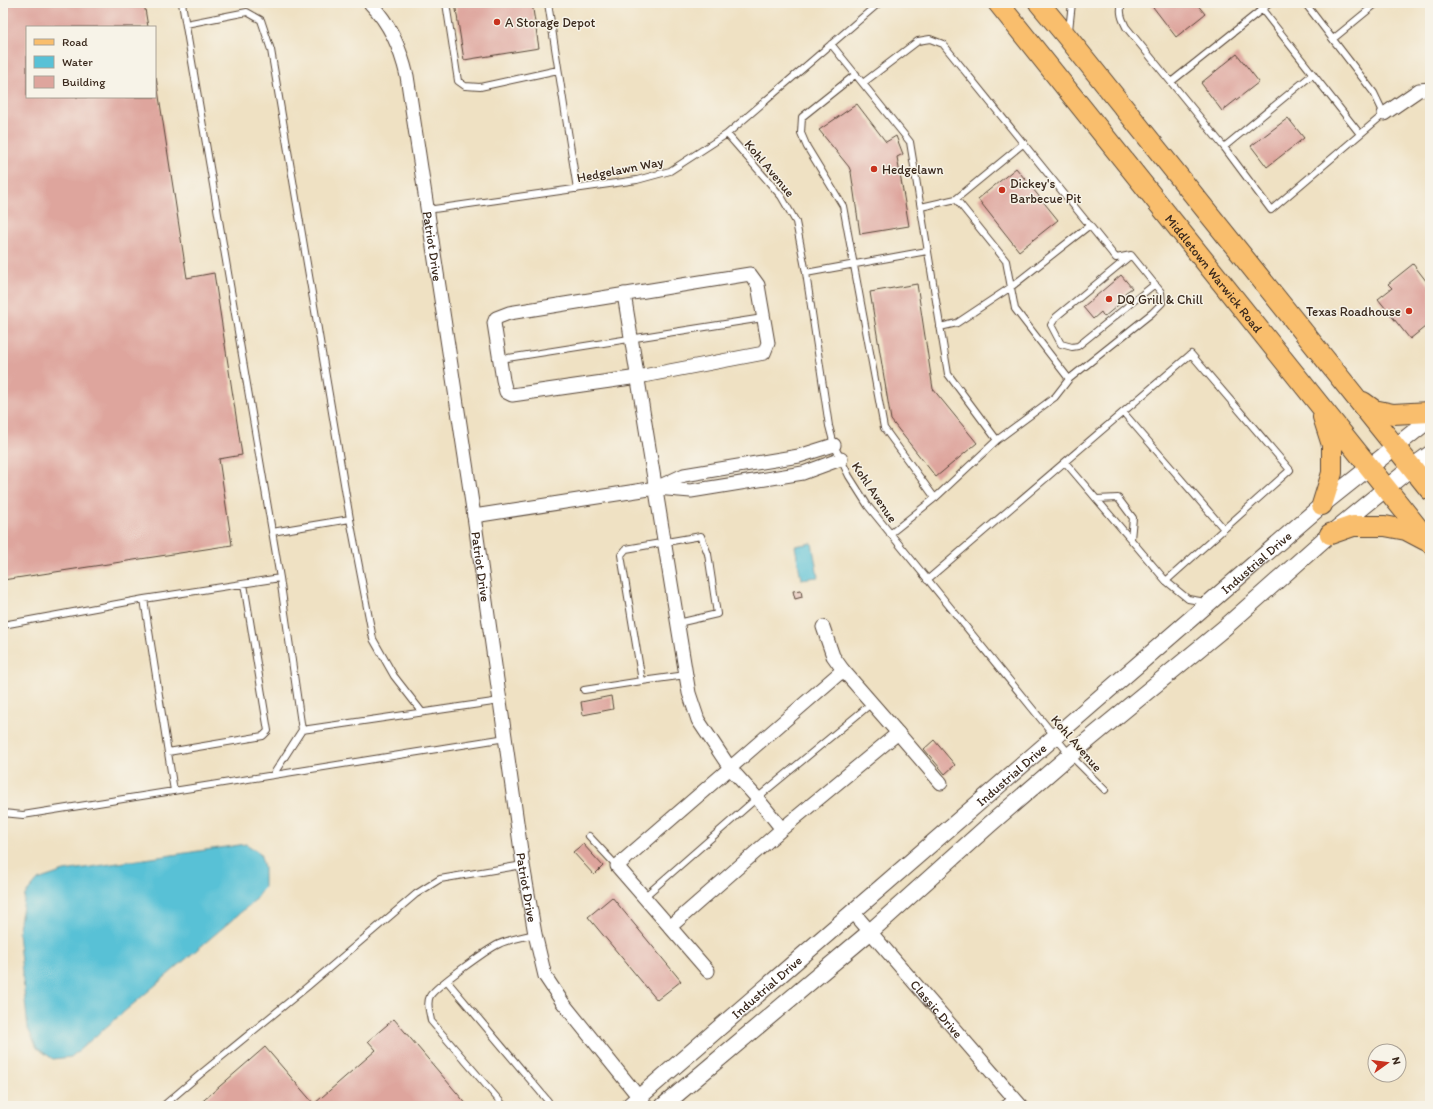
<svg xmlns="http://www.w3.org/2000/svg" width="1433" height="1109" font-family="Itim,sans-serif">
	<rect width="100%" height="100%" fill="#f7f3e8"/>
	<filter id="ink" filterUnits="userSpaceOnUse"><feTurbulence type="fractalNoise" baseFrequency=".025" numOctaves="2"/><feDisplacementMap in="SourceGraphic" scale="8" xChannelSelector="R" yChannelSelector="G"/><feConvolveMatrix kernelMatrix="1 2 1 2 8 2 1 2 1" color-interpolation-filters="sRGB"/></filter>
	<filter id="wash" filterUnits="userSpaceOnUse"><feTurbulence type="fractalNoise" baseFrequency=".012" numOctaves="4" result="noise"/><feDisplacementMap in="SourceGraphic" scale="16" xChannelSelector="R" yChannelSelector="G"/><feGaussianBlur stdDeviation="0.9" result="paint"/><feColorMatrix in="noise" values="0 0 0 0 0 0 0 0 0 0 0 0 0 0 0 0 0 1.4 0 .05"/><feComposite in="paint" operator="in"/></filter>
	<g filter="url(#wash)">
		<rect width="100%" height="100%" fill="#efe1c3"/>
		<path fill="#59c1d6" stroke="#4a767a" d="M812,543L818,577L801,579L795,546Z
			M246,844L260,853L264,867V887L253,902L71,1057L53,1059L37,1048L28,1029L18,933L25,895L38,880L64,871Z"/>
		<g id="blocks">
			<path fill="#dea59d" d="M3,3H144L148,27H27V97H155L156,77L187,278L214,273L242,455L219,459L232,545L3,580Z
				M455,3H532L539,48L464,60Z
				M1150,3H1196L1205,14L1176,37Z
				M1237,54L1259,82L1222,111L1201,83Z
				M857,104L886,142L896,136L903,154L897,157L909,226L860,234L851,172L849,167L819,130Z
				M1288,118L1304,138L1267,167L1251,146Z
				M1016,168L1058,220L1019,251L978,199Z
				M1413,264L1430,286V323L1410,339L1378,299L1392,288L1388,284Z
				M1121,275L1132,288L1125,293L1128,297L1104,317L1101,312L1093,319L1083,307Z
				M917,284L933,389L977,443L936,477L891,420L870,292Z
				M801,590L802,597L795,599L793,591Z
				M611,696L613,709L583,715L581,702Z
				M934,740L955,765L945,774L924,749Z
				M583,844L603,866L594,875L573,852Z
				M612,897L681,981L657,1000L588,917Z
				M394,1019L468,1106H197L265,1047L314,1104L376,1050L368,1041Z"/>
		</g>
	</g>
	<g filter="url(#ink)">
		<use href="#blocks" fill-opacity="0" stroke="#564537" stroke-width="1"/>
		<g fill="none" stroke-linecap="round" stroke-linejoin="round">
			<g stroke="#564537" stroke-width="8">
				<path id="service" d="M182,3L280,578L302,730L273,775
					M446,3L458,81L465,86L480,87L558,70
					M548,3L577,189
					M1122,3C1119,12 1122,19 1126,27L1224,147L1271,210L1384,114L1374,93L1305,3
					M1257,3L1360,134
					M186,24L247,12L261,20L271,50L350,519L373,639L394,676L422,712
					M1069,30L1072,3
					M1333,39L1377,3
					M831,44L910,142L948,374L997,440L935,498L890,534
					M856,74L802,117L801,133L807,147L843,206L884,428L935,498
					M1171,82L1270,3
					M863,83L918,41L930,39L943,44L1116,258L1131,255L1161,292L1162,303L1152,313L1069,379L1055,397L997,440
					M727,134L781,196L796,222L806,273L829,426L834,445L849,476L868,506L1070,755L1105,790
					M1224,147L1313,74
					M956,199L1024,143
					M921,207L956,199L1006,261L1015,309L1069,379
					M427,210L637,180L670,171L727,134L879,3
					M1130,256L1056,317L1051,325L1061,344L1072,347L1078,346L1155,284
					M806,273L927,251
					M940,327L957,323L1011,287L1090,225
					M501,359L763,318
					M1123,412L1224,529
					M1097,499L1118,498L1133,518L1131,539
					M272,532L350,519
					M927,580C1015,504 1103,429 1191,354L1290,470L1166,581L1065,462
					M1166,581L1188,599L1206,602
					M144,599L174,791
					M678,623L717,614L708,554L701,536L626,549L621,555L642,681L686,675
					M3,625L144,599L280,578
					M584,690L642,681
					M302,730L500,701
					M168,752L263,736L268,731L244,584
					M3,813L23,815L506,738
					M589,836L617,866
					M644,897L757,798L872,703
					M447,981L548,1101L547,1106
					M163,1106L204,1071L307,987L416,894L440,879L523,865
					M504,1106L431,1021C430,1013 426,1004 430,996C435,987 488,949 499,944C510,939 523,937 535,934
					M1002,1106L1013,1097"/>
			</g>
			<g stroke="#564537" stroke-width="15">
				<g id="minor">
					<path id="s1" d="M370,3C390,24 400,47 407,76L474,516L523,865L535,934L545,976L563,1003L646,1106"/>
					<path d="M1384,114L1419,90L1430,89"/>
					<path d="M750,274L758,285L768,343L764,353L638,377L512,395L506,392L503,380L494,323L496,318L509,313Z"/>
					<path d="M624,294L686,675L689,693L698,720L730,768L757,798L782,829L898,733L843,670L617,866L670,927L782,829"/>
					<path d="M656,488L684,475L799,456L834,445"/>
					<path d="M474,516L656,488L691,491L803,473L841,459"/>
					<path d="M823,627L833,656L843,670"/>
					<path d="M898,733L941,783"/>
					<path id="s2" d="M853,912L1021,1106"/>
					<path d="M670,927L708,971"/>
				</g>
			</g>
			<g stroke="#564537" stroke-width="18">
				<g id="tertiary">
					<path id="s3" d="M629,1106L1322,505L1430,419"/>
					<path d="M663,1106L871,931L989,825L1070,755L1223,629L1330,534L1412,467L1430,454"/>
				</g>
			</g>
			<g stroke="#564537" stroke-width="22">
				<g id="primary">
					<path id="s4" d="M998,3L1430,543"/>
					<path d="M1039,3L1068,38L1430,490"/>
					<path d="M1363,402L1374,410L1393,414L1430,412"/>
					<path d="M1322,505L1332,473V445L1323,417"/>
					<path d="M1330,534L1353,526H1385L1406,530L1425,540"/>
				</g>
			</g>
			<use href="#service" stroke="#fff" stroke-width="6"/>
			<use href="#minor" stroke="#fff" stroke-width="13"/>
			<use href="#tertiary" stroke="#fff" stroke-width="16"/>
			<use href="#primary" stroke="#f9be6d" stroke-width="20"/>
		</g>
	</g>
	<g fill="#c8321e" stroke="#f7f3e8" stroke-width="1.5">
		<circle cx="497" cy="22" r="4"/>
		<circle cx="874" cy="169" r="4"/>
		<circle cx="1002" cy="190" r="4"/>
		<circle cx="1109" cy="299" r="4"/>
		<circle cx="1409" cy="311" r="4"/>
	</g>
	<g text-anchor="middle" stroke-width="3" stroke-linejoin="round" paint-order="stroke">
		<g font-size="13" fill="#3b2a1e" stroke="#f7f3e8" text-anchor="start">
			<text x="505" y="27">A Storage Depot</text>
			<text x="882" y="174">Hedgelawn</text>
			<text x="1010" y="188">Dickey's<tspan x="1010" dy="15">Barbecue Pit</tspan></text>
			<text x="1117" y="304">DQ Grill &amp; Chill</text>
			<text x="1401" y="316" text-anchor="end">Texas Roadhouse</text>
		</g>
		<g font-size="13" fill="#3b2a1e" stroke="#f7f3e8">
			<text transform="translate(770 168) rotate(50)" y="5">Kohl Avenue</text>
			<text transform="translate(620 169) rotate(-11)" y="5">Hedgelawn Way</text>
			<text dy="5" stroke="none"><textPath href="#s1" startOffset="255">Patriot Drive</textPath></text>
			<text dy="5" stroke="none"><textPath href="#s4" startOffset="346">Middletown Warwick Road</textPath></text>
			<text transform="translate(875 492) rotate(56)" y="5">Kohl Avenue</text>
			<text dy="5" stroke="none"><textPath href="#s3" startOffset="830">Industrial Drive</textPath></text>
			<text dy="5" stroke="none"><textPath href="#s1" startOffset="579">Patriot Drive</textPath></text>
			<text transform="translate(1077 743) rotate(49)" y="5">Kohl Avenue</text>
			<text dy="5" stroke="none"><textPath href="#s3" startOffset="506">Industrial Drive</textPath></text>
			<text dy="5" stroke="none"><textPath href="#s1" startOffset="903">Patriot Drive</textPath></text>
			<text dy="5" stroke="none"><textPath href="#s3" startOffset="182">Industrial Drive</textPath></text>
			<text dy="5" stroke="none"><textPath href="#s2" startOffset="128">Classic Drive</textPath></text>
		</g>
	</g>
	<rect width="1433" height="1109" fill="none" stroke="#f7f3e8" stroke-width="16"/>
	<rect x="26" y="26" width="130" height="72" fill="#f7f3e8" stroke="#aca397"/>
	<rect x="34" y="39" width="20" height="6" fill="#f9be6d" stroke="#aca397"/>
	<text x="62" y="46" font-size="12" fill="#3b2a1e">Road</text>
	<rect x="34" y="56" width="20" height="12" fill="#59c1d6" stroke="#aca397"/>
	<text x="62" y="66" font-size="12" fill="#3b2a1e">Water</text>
	<rect x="34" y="76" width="20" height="12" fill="#dea59d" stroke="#aca397"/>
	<text x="62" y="86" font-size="12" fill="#3b2a1e">Building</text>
	<g transform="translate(1387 1063) rotate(76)"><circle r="19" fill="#f7f3e8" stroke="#aca397"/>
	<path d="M0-3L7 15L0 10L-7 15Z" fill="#c8321e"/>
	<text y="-6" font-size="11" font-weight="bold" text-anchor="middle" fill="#3b2a1e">N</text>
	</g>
</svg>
